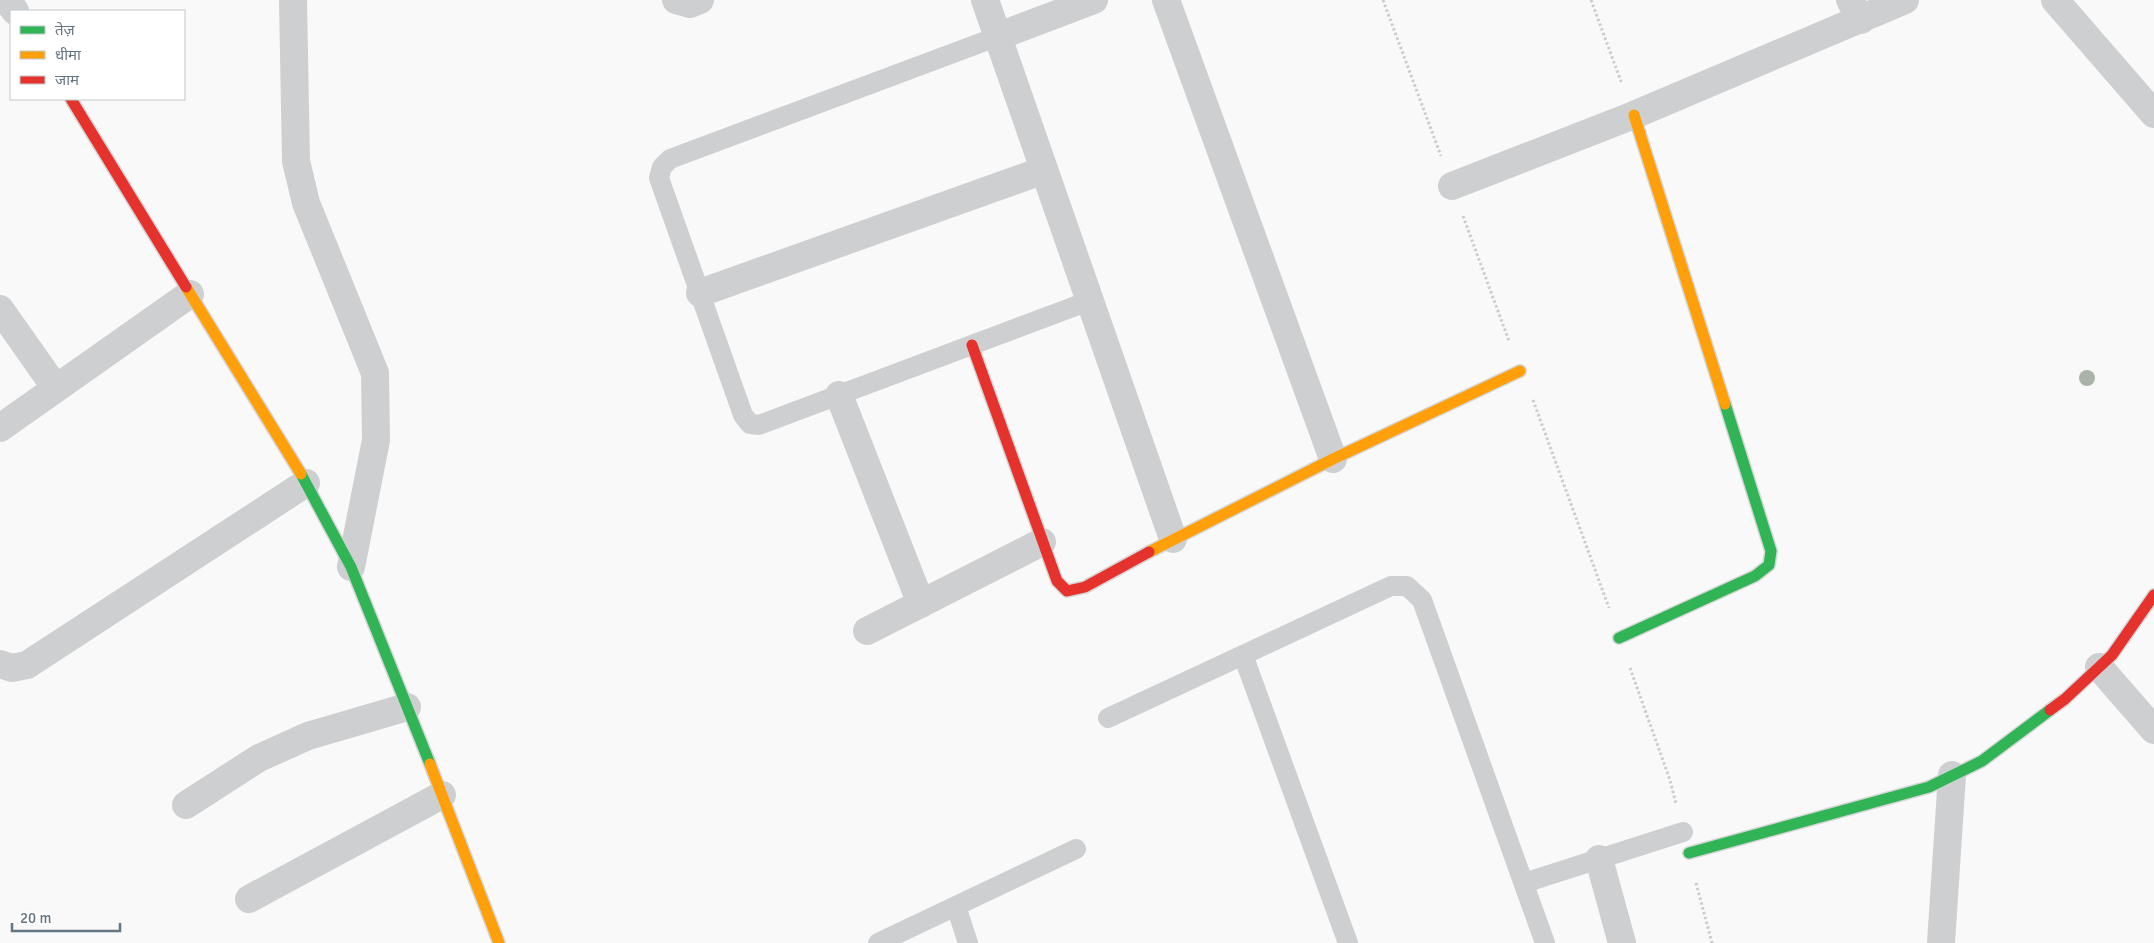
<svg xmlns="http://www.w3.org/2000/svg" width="2154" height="943" font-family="Signika,'Noto Sans Devanagari',sans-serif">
	<rect width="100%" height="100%" fill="#f9f9f9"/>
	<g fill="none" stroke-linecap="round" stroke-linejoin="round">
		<g stroke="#d5d6d7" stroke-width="14">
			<path id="fast" d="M301,474L351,567L430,764
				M1619,638L1755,576L1769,565L1771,551L1725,404
				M1689,853L1929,787L1982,761L2050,710"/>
		</g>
		<g stroke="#d5d6d7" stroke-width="14">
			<path id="slow" d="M1634,115L1725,404
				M186,287L301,474
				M1149,552L1333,459L1520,371
				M430,764L499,943"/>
		</g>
		<g stroke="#d5d6d7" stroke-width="14">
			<path id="jam" d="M71,99L186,287
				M972,345L1057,581L1067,591L1085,587L1149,552
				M2050,710L2065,699L2112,655L2154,595"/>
		</g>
		<path stroke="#cbcccd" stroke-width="3" stroke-dasharray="2.5 2.5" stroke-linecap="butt" d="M1383,0L1441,156
			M1591,0L1622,84
			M1463,216L1509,341
			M1533,400L1609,608
			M1630,668L1670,780L1676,804
			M1696,883L1712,943"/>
		<path stroke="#cecfd0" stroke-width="20" d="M999,36L670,159L662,167L659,178L743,415L750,424L759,425L1089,301
			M1243,655L1348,943
			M1108,718L1391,586H1407L1422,600L1545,943
			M1524,883L1683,832
			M956,906L968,943
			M878,943L1076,849"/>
		<path stroke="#cecfd0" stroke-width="28" d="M7,0L15,11
			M293,0L296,161L306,203L375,373L376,440L351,567
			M676,0L690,4L700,0
			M985,0L1173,539
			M1166,0L1333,459
			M1850,0L1861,20
			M2055,0L2154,114
			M999,36L1094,0
			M1452,186L1634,115L1905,0
			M700,293L1044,170
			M0,309L55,387
			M839,395L921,604
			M0,428L190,294
			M867,631L1042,542
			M0,664L12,668L27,665L306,483
			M2099,667L2154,730
			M186,805L259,758L308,736L407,707
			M1599,859L1622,943
			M249,899L442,795
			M1941,943L1952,775"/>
		<use href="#fast" stroke="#30b455" stroke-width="11"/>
		<use href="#slow" stroke="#ff9f0a" stroke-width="11"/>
		<use href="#jam" stroke="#e5322d" stroke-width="11"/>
	</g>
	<circle fill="#a9b3a7" cx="2087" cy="378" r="8"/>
	<rect x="10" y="10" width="175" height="90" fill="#ffffff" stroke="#c1c8cd"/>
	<rect x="20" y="26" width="25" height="8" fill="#30b455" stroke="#c1c8cd"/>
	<text x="55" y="35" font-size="15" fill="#657683">तेज़</text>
	<rect x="20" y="51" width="25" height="8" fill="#ff9f0a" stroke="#c1c8cd"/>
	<text x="55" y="60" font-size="15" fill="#657683">धीमा</text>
	<rect x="20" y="76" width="25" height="8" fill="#e5322d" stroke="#c1c8cd"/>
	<text x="55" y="85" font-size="15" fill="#657683">जाम</text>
	<path d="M12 923v8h108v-8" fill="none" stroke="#657683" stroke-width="2.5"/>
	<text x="20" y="923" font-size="15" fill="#657683" stroke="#ffffff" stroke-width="4" paint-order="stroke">20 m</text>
</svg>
